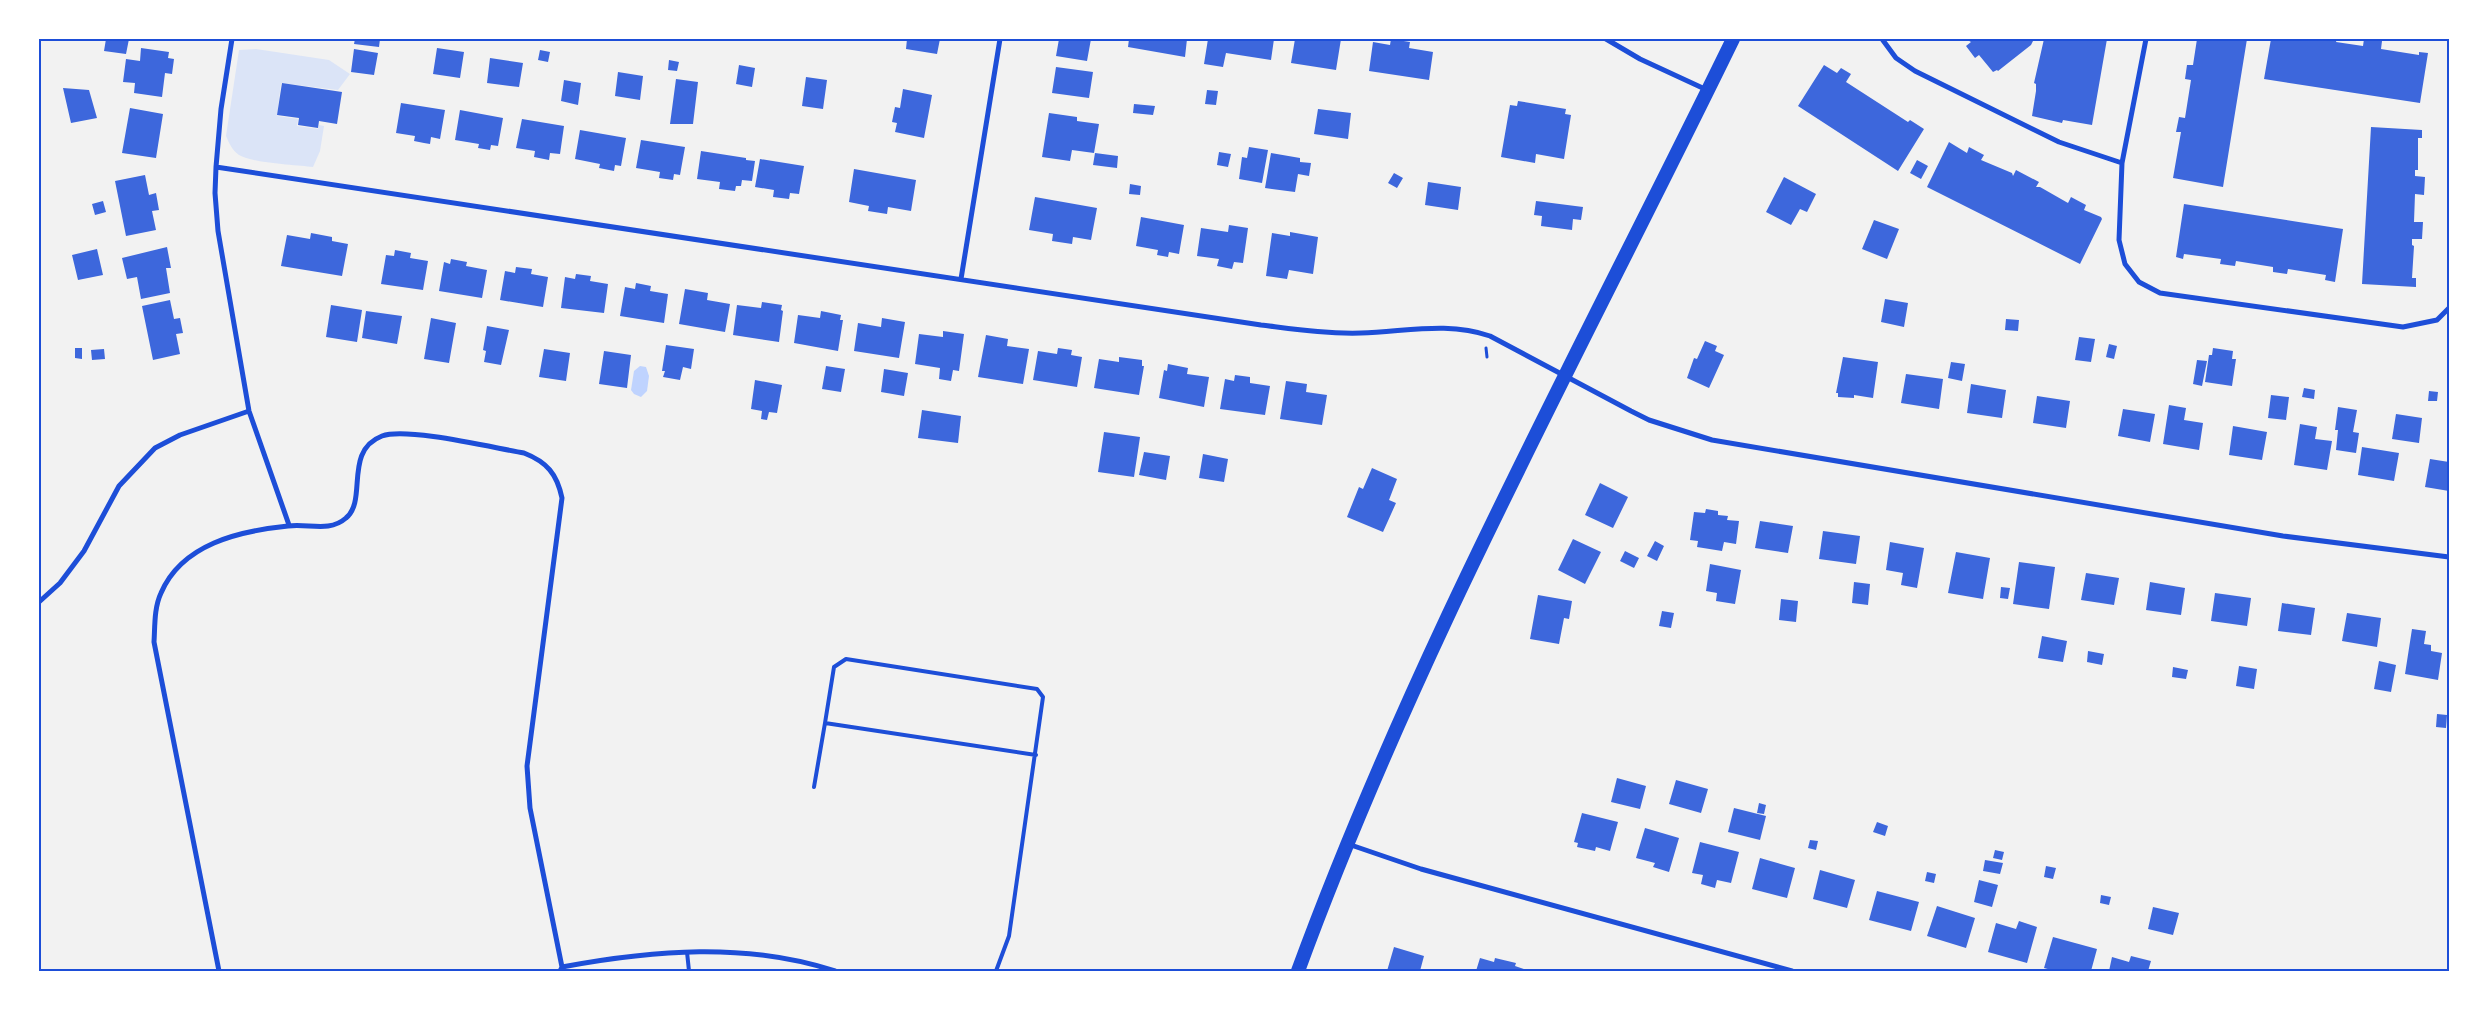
<svg xmlns="http://www.w3.org/2000/svg" width="2488" height="1010" font-family="Merriweather,serif">
	<rect width="100%" height="100%" fill="#f2f2f2"/>
	<path fill="#dbe4f7" d="M256,49L329,60L350,74L338,90L281,83L277,116L298,119L297,126L318,129L319,125L324,126L320,151L313,167C296,165 252,163 239,155C232,150 229,143 226,136L239,50Z"/>
	<path fill="#bfd3fe" d="M640,366L646,367L649,376L647,391L641,397L634,394L631,390L634,371Z"/>
	<path fill="#3d67dc" d="M106,39H129L126,54L104,51Z
		M355,39H380L379,47L354,44Z
		M907,39H940L937,54L906,49Z
		M1059,39H1091L1087,61L1056,56Z
		M1129,39H1187L1185,57L1128,47Z
		M1208,39H1274L1271,60L1226,53L1223,67L1204,64Z
		M1295,39H1341L1336,70L1291,63Z
		M1391,39L1410,42L1409,48L1433,52L1429,80L1369,71L1373,42L1390,45Z
		M1966,39H2032L2033,41L2031,45L1998,71L1997,70L1993,72L1979,55L1975,58L1966,46L1971,42Z
		M2044,39H2107L2092,125L2063,120L2062,123L2032,116L2036,91V84L2034,83Z
		M2197,39H2247L2223,187L2173,178L2181,132H2176L2179,117L2185,118L2191,80L2185,79L2187,65H2193Z
		M2271,39H2337L2336,42L2363,46L2364,39L2382,41L2381,49L2419,55V52L2428,53L2420,103L2264,79Z
		M141,48L169,52L168,58L174,59L172,74L165,73L162,97L134,93L135,83L123,82L126,59L140,61Z
		M437,48L464,52L460,78L433,74Z
		M354,49L378,53L374,75L351,72Z
		M540,50L550,52L548,62L538,60Z
		M490,58L523,63L519,87L487,83Z
		M669,60L679,62L677,71L668,70Z
		M739,65L755,68L752,87L736,84Z
		M1824,65L1837,73L1841,68L1851,74L1846,82L1908,122L1910,120L1924,129L1898,171L1798,106Z
		M1056,67L1093,72L1089,98L1052,93Z
		M618,72L643,76L640,100L615,96Z
		M806,77L827,80L823,109L802,106Z
		M676,79L698,82L693,124H670Z
		M564,80L581,83L578,105L561,101Z
		M282,83L342,92L337,124L319,121L318,128L298,125L299,118L277,115Z
		M63,88L89,90L97,118L71,123Z
		M903,89L932,95L924,138L895,132L897,123L892,122L895,107L900,108Z
		M1207,90L1218,91L1216,105L1205,104Z
		M1518,101L1566,109L1565,114L1571,115L1564,159L1536,154L1535,163L1501,157L1510,105L1517,106Z
		M401,103L445,110L440,139L431,137L430,144L424,143L414,141L415,136L396,133Z
		M1134,104L1155,106L1153,115L1133,113Z
		M130,108L163,114L156,158L122,153Z
		M1318,109L1351,113L1348,139L1314,134Z
		M460,110L503,118L498,146L491,145L490,150L478,148L479,144L455,140Z
		M1049,113L1077,117V121L1099,124L1094,153L1072,150L1070,161L1042,157Z
		M522,119L564,126L560,154L550,153L549,160L534,157L535,151L516,148Z
		M2371,127L2422,130V138H2418V170H2415V176L2425,177L2424,195L2415,194L2414,222H2423L2422,239H2412V245L2414,246L2412,278H2416V287L2362,284Z
		M580,130L626,138L621,166L615,165L614,171L599,168L600,164L575,159Z
		M641,140L685,147L680,175L674,174L673,180L659,178L660,172L636,168Z
		M1949,142L1967,153L1969,147L1984,155L1981,160L2012,173L2013,176L2016,170L2039,182L2036,187H2040L2068,203L2071,197L2086,205L2084,210L2101,217L2102,219L2080,264L1927,187Z
		M1249,147L1268,150L1262,183L1239,179L1242,157L1247,158Z
		M701,151L746,158V160L755,161L752,181L742,180L741,186H736L735,191L719,189L720,182L697,179Z
		M1219,152L1231,154L1228,167L1217,165Z
		M1095,153L1118,156L1117,168L1093,165Z
		M1271,153L1300,158V162L1311,163L1309,176L1298,174L1295,192L1265,188Z
		M760,159L804,166L799,194L790,193L789,199L773,197L774,190L755,187Z
		M1917,160L1928,166L1921,179L1910,173Z
		M854,169L916,180L911,211L888,207L887,214L868,211L869,206L849,202Z
		M1394,173L1403,178L1397,188L1388,183Z
		M145,175L149,195L156,193L159,210L152,211L156,230L126,236L115,181Z
		M1784,177L1816,194L1807,212L1800,209L1791,225L1766,212Z
		M1428,182L1461,187L1458,210L1425,205Z
		M1130,184L1141,186L1140,195L1129,194Z
		M1035,197L1097,208L1091,240L1073,237L1072,244L1052,241L1053,234L1029,230Z
		M103,201L106,212L95,215L92,204Z
		M1536,201L1583,207L1581,220L1573,219L1572,230L1541,226L1542,216L1534,215Z
		M2184,204L2343,229L2335,282L2325,280L2326,275L2288,269L2287,274L2273,272V267L2236,261L2235,266L2220,264L2221,259L2184,254L2183,259L2176,257Z
		M1141,217L1184,225L1179,254L1169,252L1168,257L1157,255L1158,250L1136,246Z
		M1874,220L1899,229L1887,259L1862,249Z
		M1229,225L1248,228L1243,263L1234,262L1232,269L1217,266L1219,259L1197,256L1201,228L1228,232Z
		M1290,232L1318,237L1313,274L1289,270L1287,279L1266,276L1272,233L1290,236Z
		M311,233L332,237V241L348,244L342,276L281,266L287,235L310,239Z
		M167,247L171,268H166L170,293L141,299L137,277L127,279L122,258Z
		M97,249L103,275L78,280L72,255Z
		M395,250L411,253L410,258L428,261L423,290L381,284L386,255L394,256Z
		M451,259L467,262L466,266L487,270L482,298L439,291L444,262L450,264Z
		M516,267L532,269L531,274L548,277L543,307L500,300L505,271L515,273Z
		M576,274L591,276L590,281L608,284L604,313L561,308L565,277L575,279Z
		M636,283L651,286L650,291L668,294L664,323L620,316L625,287L635,289Z
		M685,289L708,293L707,300L730,304L725,332L679,324Z
		M1885,299L1908,303L1904,327L1881,322Z
		M170,300L174,319L180,318L183,333L176,334L180,354L153,360L142,306Z
		M762,302L782,305L781,310L783,311L779,342L733,335L737,305L761,308Z
		M331,305L362,310L357,342L326,337Z
		M366,311L402,316L397,344L362,338Z
		M821,311L841,315L840,320H843L838,351L794,343L798,315L820,318Z
		M431,318L456,323L449,363L424,359Z
		M882,318L905,322L899,358L854,351L858,323L881,327Z
		M2006,319L2019,320L2018,331L2005,330Z
		M487,326L509,330L501,365L484,362L486,351L483,350Z
		M943,331L964,334L959,371L953,370L951,381L939,379L940,368L915,364L919,334L943,337Z
		M986,335L1008,339L1007,346L1029,349L1023,384L978,377Z
		M2079,337L2095,339L2091,362L2075,360Z
		M1705,341L1717,346L1715,351L1724,355L1709,388L1687,378L1694,358L1697,359Z
		M2109,344L2117,346L2114,359L2106,357Z
		M666,345L694,349L691,369L683,367L680,380L663,377L665,371H662Z
		M75,348H82V359L75,358Z
		M1058,348L1072,350L1071,355L1082,357L1077,387L1033,380L1038,351L1057,354Z
		M2213,348L2233,351L2232,359H2236L2232,386L2205,382L2209,355H2212Z
		M104,349L105,359L92,360L91,350Z
		M544,349L570,353L566,381L539,377Z
		M604,351L631,355L627,388L599,384Z
		M1119,357L1142,360V366H1144L1139,395L1094,388L1099,359L1119,362Z
		M1843,357L1878,362L1873,398L1854,395V398L1838,397V393H1836Z
		M2197,360L2207,361L2202,386L2193,384Z
		M1951,362L1965,364L1962,381L1948,378Z
		M1168,364L1188,368L1187,374L1209,377L1204,407L1159,398L1164,370L1167,371Z
		M826,366L845,369L841,392L822,389Z
		M884,369L908,373L904,396L881,392Z
		M1906,374L1943,379L1939,409L1901,403Z
		M1235,375L1250,377V383L1270,386L1265,415L1220,409L1225,379L1234,381Z
		M755,380L782,385L777,413L769,412L767,420L761,419L762,411L751,409Z
		M1286,381L1307,384L1306,392L1327,395L1322,425L1280,419Z
		M1971,384L2006,390L2002,418L1967,413Z
		M2304,388L2315,390L2314,399L2302,397Z
		M2429,391L2438,392L2437,401H2428Z
		M2271,395L2289,397L2286,420L2268,418Z
		M2037,396L2070,401L2066,428L2033,423Z
		M2169,405L2186,408L2184,420L2203,423L2199,450L2163,444Z
		M2338,407L2357,410L2353,432L2359,433L2356,453L2336,450L2338,430H2335Z
		M2123,409L2155,414L2150,442L2118,436Z
		M922,410L961,416L958,443L918,438Z
		M2396,414L2422,418L2419,443L2392,439Z
		M2300,424L2317,427L2315,439L2332,441L2327,470L2294,465Z
		M2233,426L2267,432L2262,460L2229,455Z
		M1104,432L1140,437L1134,477L1098,472Z
		M2362,447L2399,453L2394,481L2358,475Z
		M1144,452L1170,456L1166,480L1139,475Z
		M1203,454L1228,459L1224,482L1199,478Z
		M2430,459L2449,462V491L2425,487Z
		M1372,468L1397,479L1389,500L1396,503L1383,532L1347,517L1359,487L1363,489Z
		M1600,483L1628,497L1613,528L1585,515Z
		M1706,509L1718,511V515L1728,516L1727,520L1739,521L1736,544L1724,542L1722,551L1697,547L1698,541L1690,540L1694,512L1705,513Z
		M1760,521L1793,526L1788,553L1755,548Z
		M1823,531L1860,536L1856,564L1819,559Z
		M1573,539L1601,552L1585,584L1558,570Z
		M1655,541L1664,546L1657,561L1647,556Z
		M1890,542L1924,548L1917,588L1901,585L1903,573L1886,570Z
		M1625,551L1639,558L1634,568L1620,561Z
		M1956,552L1990,558L1983,599L1948,593Z
		M2019,562L2055,567L2049,609L2013,604Z
		M1710,564L1741,570L1735,604L1716,601L1717,593L1706,591Z
		M2086,573L2119,578L2114,605L2081,600Z
		M1854,582L1870,584L1868,605L1852,603Z
		M2150,582L2185,588L2181,615L2146,610Z
		M2001,587L2010,588L2008,599L2000,598Z
		M2215,593L2251,598L2247,626L2211,621Z
		M1538,595L1572,601L1569,619L1564,618L1559,644L1530,639Z
		M1781,599L1798,601L1796,622L1779,620Z
		M2282,603L2315,608L2311,635L2278,631Z
		M1662,611L1674,613L1671,628L1659,626Z
		M2347,613L2381,618L2377,647L2342,641Z
		M2412,629L2426,631L2424,644L2431,645V651L2442,653L2438,680L2405,674Z
		M2042,636L2067,641L2063,662L2038,658Z
		M2088,651L2104,654L2102,665L2087,662Z
		M2379,661L2396,665L2391,692L2374,689Z
		M2239,666L2257,669L2254,689L2236,686Z
		M2173,667L2188,670L2186,679L2172,677Z
		M2437,714L2447,715L2446,728L2436,727Z
		M1617,778L1646,786L1640,809L1611,802Z
		M1676,780L1708,789L1701,813L1669,804Z
		M1759,803L1766,805L1764,814L1757,813Z
		M1734,808L1766,816L1760,840L1728,832Z
		M1582,813L1618,822L1610,851L1596,847L1595,851L1577,847L1578,843L1574,842Z
		M1877,822L1888,826L1885,836L1873,832Z
		M1645,828L1679,838L1669,872L1653,867L1655,863L1636,858Z
		M1810,840L1818,841L1816,850L1808,848Z
		M1700,842L1739,852L1731,883L1717,880L1715,888L1701,884L1703,875L1692,873Z
		M1995,850L2004,852L2002,860L1993,858Z
		M1760,858L1795,868L1787,898L1752,889Z
		M1985,860L2003,863L2000,874L1983,871Z
		M2046,866L2056,868L2053,879L2044,877Z
		M1820,870L1855,880L1847,908L1813,899Z
		M1927,872L1936,874L1934,883L1925,881Z
		M1979,880L1998,885L1992,907L1974,902Z
		M1877,891L1919,902L1911,931L1869,920Z
		M2101,895L2111,897L2109,905L2100,903Z
		M1937,906L1975,918L1966,948L1927,936Z
		M2153,907L2179,913L2173,935L2148,929Z
		M2019,921L2037,927L2027,963L1988,952L1996,923L2016,929Z
		M2053,937L2097,949L2091,971H2055L2044,968Z
		M1394,947L1424,956L1420,971H1387Z
		M2131,956L2151,961L2148,971H2109L2112,957L2129,962Z
		M1480,958L1494,962L1495,958L1516,963L1515,966L1530,971H1476Z"/>
	<g fill="none" stroke-linecap="round" stroke-linejoin="round">
		<path stroke="#1d4ed8" stroke-width="3" d="M1486,348L1487,357"/>
		<path stroke="#1d4ed8" stroke-width="4" d="M814,787L825,723
			M687,952L689,971
			M996,971L1009,936L1043,697L1037,689L846,659L834,667L825,723L1036,755"/>
		<path stroke="#1d4ed8" stroke-width="5" d="M232,39L221,109L216,167L215,193L218,231L249,411L289,525
			M1606,39L1640,59L1707,90
			M1882,39L1896,58L1915,71L2059,142L2122,163
			M2146,39L2122,163L2119,240L2125,264L2139,282L2160,293L2403,327L2437,320L2449,308
			M216,167L1261,325C1294,329 1327,334 1361,333C1405,332 1447,321 1490,336L1631,411L1649,420L1712,440L2283,536L2449,557
			M961,279L1000,39
			M39,602L60,583L84,551L119,486L155,448L180,435L249,411
			M1348,844L1421,869L1792,971
			M562,967C653,950 746,942 835,971
			M219,971L154,642C155,626 154,608 161,593C182,544 239,531 288,526C308,523 329,533 346,518C368,500 343,451 382,436C407,427 494,448 524,453C547,462 557,474 562,498L527,766L530,808L562,967L560,971"/>
		<path stroke="#1d4ed8" stroke-width="14" d="M1298,971C1416,649 1583,347 1733,39"/>
	</g>
	<rect width="2488" height="1010" fill="none" stroke="#ffffff" stroke-width="80"/>
	<rect x="40" y="40" width="2408" height="930" fill="none" stroke="#1d4ed8" stroke-width="2"/>
</svg>
